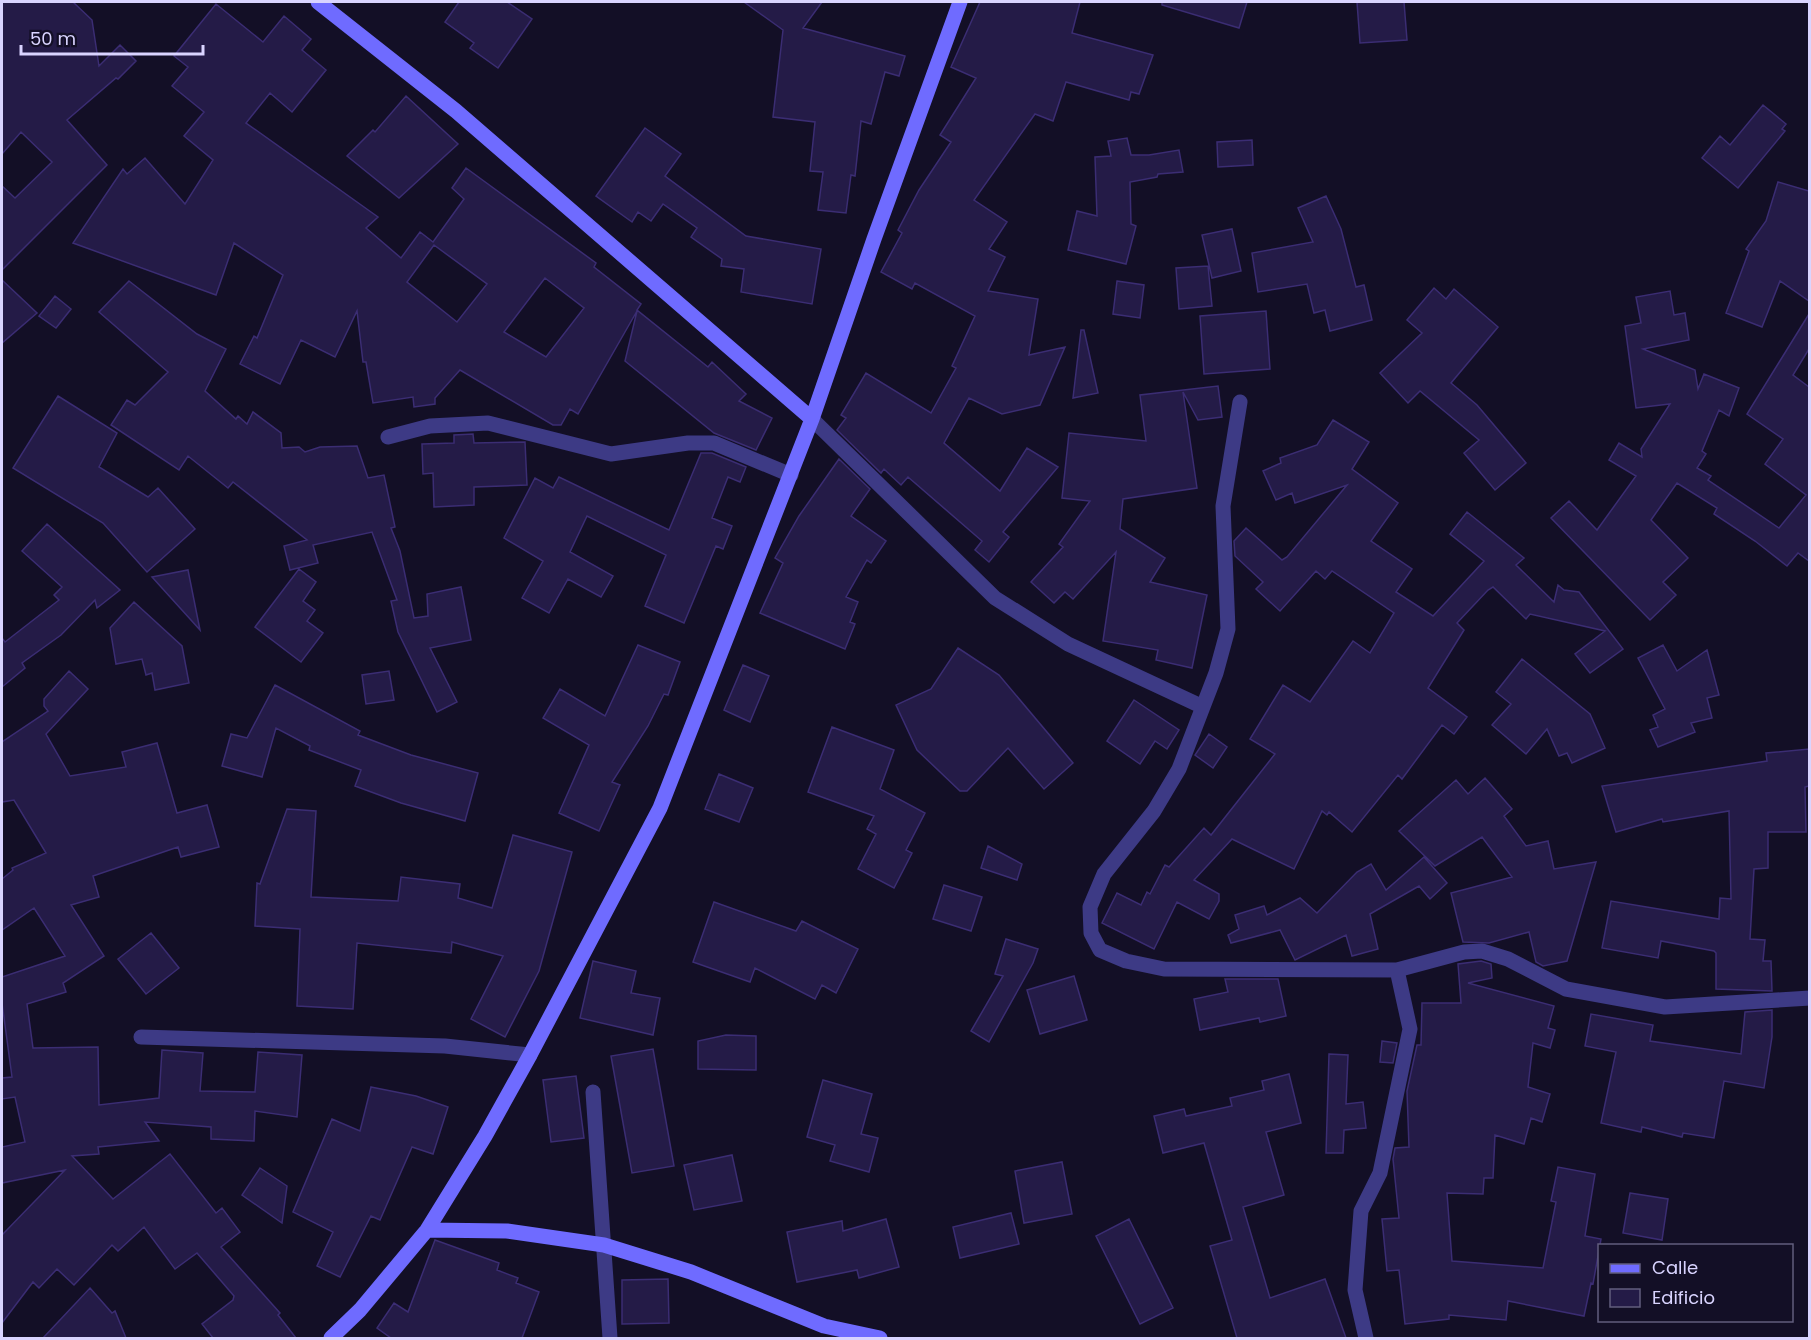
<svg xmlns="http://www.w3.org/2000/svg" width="1811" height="1340" font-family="Poppins,sans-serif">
	<rect width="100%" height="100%" fill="#130f26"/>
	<path fill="#241b47" stroke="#3b2d73" stroke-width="1.5" fill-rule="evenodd" d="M2,2H73L92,20L99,66L120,45L136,61L118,79L116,78L67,120L107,165L2,270V186L15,198L52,162L21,132L2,154Z
		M459,2H507L532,19L498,68L470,48L474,43L445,22Z
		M744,2H822L803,28L905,56L899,76L885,72L871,124L861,121L855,176L851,175L846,213L818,210L823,172L810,171L815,122L773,117L783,30Z
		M980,2H1080L1072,33L1153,55L1139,94L1131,92L1129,100L1066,82L1053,121L1035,114L974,200L1007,222L989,249L1005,257L988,291L1038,299L1029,355L1065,347L1040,405L1002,414L969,398L944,443L1000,491L1027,448L1058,467L1003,532L1009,537L989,562L975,550L982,541L908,477L901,485L884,469L881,473L837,430L846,418L841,415L866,373L931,413L956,368L952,366L975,316L915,283L912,289L881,272L902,233L898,230L919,190L951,142L940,135L976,78L951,67Z
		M1162,2H1247L1239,28L1162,5Z
		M1357,2H1404L1407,40L1360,43Z
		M216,4L263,42L284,16L311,39L302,50L326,70L292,112L270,93L246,123L378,217L366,228L401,258L420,232L433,242L464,199L452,188L466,168L596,263L594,267L641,304L637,310L708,367L712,362L746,394L739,401L772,418L756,450L714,433L625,361L637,311L578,414L570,409L561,425H553L460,370L435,398V404L414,407L413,397L373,403L366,362H363L357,311L335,357L301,340L280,384L240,364L254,336L257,338L283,275L234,243L216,295L73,243L123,169L127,174L145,158L185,204L213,160L184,136L204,112L172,86L188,67L174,56ZM434,245L487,284L457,322L407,282ZM545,278L584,308L546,357L504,332Z
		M406,96L458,144L399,198L347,156L373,130L375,132Z
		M1763,105L1786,124L1782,129L1785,131L1738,188L1702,158L1720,136L1730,145Z
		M645,128L681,154L665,176L746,236L821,249L812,304L741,292L744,269L721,266L722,259L691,237L697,228L663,204L651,221L638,212L632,222L596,196Z
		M1127,138L1131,155H1149L1179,150L1183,172L1158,174L1157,177L1130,182L1131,224L1136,226L1126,264L1068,250L1077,211L1097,216L1095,157L1111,156L1108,141Z
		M1252,140L1253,165L1218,167L1217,142Z
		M1778,182L1809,191V301L1780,281L1762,327L1726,313L1749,251L1746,249L1766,221Z
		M1326,196L1341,229L1356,287L1364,285L1372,320L1330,331L1325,310L1314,313L1307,284L1258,292L1252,253L1313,242L1298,208Z
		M1232,229L1241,271L1212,278L1202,235Z
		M1208,266L1212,306L1179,309L1176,268Z
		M2,280L37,313L2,343Z
		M129,281L197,334L226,349L205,391L236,419L238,416L247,424L253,412L281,433L282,448L299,447L305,452L320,447L357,446L368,478L384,475L395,527L391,528L400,551L414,618L428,616L427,594L461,587L471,640L430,648L457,702L437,712L398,632L391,601L397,600L372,532L313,545L318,563L290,570L284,546L307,540L233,482L228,488L188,456L179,470L111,425L127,400L135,405L168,372L99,312Z
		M1117,281L1144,285L1140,318L1113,314Z
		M1434,288L1446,299L1454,289L1498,327L1451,383L1477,405L1526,463L1495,490L1464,453L1479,440L1420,391L1408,403L1380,373L1422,333L1407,320Z
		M1670,291L1674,315L1685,313L1689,340L1643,349L1695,370L1698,389L1704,374L1739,388L1729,416L1719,410L1702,451L1706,454L1697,468L1711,476L1708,480L1779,528L1806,495L1765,464L1783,439L1747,414L1809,314V349L1793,375L1809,387V561L1798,553L1787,566L1755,541L1714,514L1717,508L1677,483L1651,520L1688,558L1663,582L1676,595L1650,620L1551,518L1569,501L1597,530L1636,476L1609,460L1619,443L1642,457L1641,449L1670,404L1636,408L1625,326L1641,323L1636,297Z
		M55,296L71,309L56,328L39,316Z
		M1266,311L1270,369L1204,374L1200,316Z
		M1081,330H1084L1098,393L1073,398Z
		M1218,386L1222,417L1198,420L1183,392L1197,488L1123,499L1120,529L1165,558L1150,582L1207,595L1192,668L1156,660L1158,650L1103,641L1116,552L1073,599L1065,592L1054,603L1031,582L1063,547L1059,544L1090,501L1062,498L1069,433L1146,441L1140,395Z
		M58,396L117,433L99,467L148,497L158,488L195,529L147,572L103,523L13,468Z
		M1333,420L1369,442L1352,469L1398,503L1371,541L1412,569L1396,592L1433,616L1484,561L1450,534L1467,512L1524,558L1516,565L1554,602L1558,585L1564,590L1579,592L1623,649L1590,673L1575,654L1605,631L1530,614L1526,619L1493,587L1488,590L1457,623L1464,630L1428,688L1467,717L1454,734L1442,725L1402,779L1398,775L1352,832L1329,812L1327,815L1322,811L1294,869L1232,839L1194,880L1219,894V901L1209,919L1177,902L1154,949L1102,923L1117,893L1141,905L1147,892L1150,894L1165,865L1169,867L1204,828L1211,835L1275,754L1250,739L1283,685L1310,702L1353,641L1370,653L1394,613L1332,571L1325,579L1316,571L1280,611L1256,589L1263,582L1235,556L1234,541L1246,528L1282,560L1287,557L1347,485L1295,503L1292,493L1276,500L1263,471L1281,463L1280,458L1317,445Z
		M473,434L474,443L525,442L527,485L474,487V505L434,507L433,473L423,474L422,444L454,443V435Z
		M701,453H712L746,467L740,482L728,477L712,518L732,526L723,549L716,546L684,623L645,606L666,555L587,516L570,552L613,576L601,597L568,579L549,613L522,598L543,561L504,538L535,478L553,488L559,477L669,530Z
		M839,459L870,489L851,516L886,541L871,563L867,560L846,597L858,602L850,622L855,624L845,649L760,613L783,563L775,558L799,516Z
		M47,524L120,590L97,608L95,600L61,635L22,663L25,668L2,687V638L5,642L59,600L54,595L62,587L22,551Z
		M299,569L316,582L303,601L315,610L307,621L323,633L301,662L255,627Z
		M188,570L200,630L152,577Z
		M134,602L182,646L189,683L155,690L152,673L146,675L142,659L116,664L110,628Z
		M638,645L680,662L668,695L664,694L648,726L612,782L620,785L599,831L559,813L589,745L543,718L560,689L605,716Z
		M1663,645L1677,671L1707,650L1719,695L1707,698L1712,718L1691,723L1695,732L1658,747L1650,730L1658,727L1653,715L1665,709L1638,658Z
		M958,648L999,675L1073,763L1044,789L1008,748L967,791H960L917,750L896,705L931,689Z
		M1522,659L1590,714L1605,748L1572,763L1567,753L1559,756L1547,729L1526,754L1492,725L1511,704L1496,692Z
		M743,665L769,676L750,722L724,710Z
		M69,671L88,689L46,734L70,776L126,767L122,752L157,743L177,813L207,805L219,847L181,857L178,847L93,876L99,897L71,905L104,956L63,983L66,992L27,1004L33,1048L98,1047L99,1105L159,1098L162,1050L203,1053L200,1091L255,1092L258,1052L302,1055L297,1117L255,1111L254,1141L211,1139V1127L145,1122L159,1141L98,1147L99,1154L72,1156L113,1199L170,1154L216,1213L222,1208L240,1232L221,1247L280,1313L278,1315L296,1338H213L202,1324L233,1300L234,1296L197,1253L175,1269L144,1227L118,1251L112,1245L74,1285L57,1269L39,1288L33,1282L2,1323V1235L65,1170L2,1183V1147L25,1142L15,1097L2,1099V1078L12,1077L2,1003V977L65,956L34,908L2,930V879L13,870L12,868L46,853L14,800L2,802V742L48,711L44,706V699Z
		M389,671L394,700L366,704L362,675Z
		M275,685L360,731L358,735L411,755L478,773L465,821L401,803L355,786L361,770L309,750L310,746L276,728L262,777L222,766L231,734L247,738Z
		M1134,700L1179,730L1167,749L1155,741L1140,764L1107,741Z
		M832,727L894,750L880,789L925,813L906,850L912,853L894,888L858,869L876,834L867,829L874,816L808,792Z
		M1209,734L1227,747L1213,768L1195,755Z
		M1809,749V786L1805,787L1806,832H1768V868L1754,869L1750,939L1765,940L1763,961H1771L1772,991L1716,989V953L1714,951L1661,941L1658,958L1602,948L1611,901L1719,919L1720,898L1731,899L1729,811L1663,822L1662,819L1616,832L1602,786L1767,761L1766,753Z
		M719,774L753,788L739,822L705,809Z
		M1485,778L1512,809L1504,816L1526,846L1548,841L1554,869L1596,862L1567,961L1543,966L1536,962L1529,932L1489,943L1463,942L1451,893L1512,877L1482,837L1435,866L1399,831L1456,780L1468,794Z
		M287,809L316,811L311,897L398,901L401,877L460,884L458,898L492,908L513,835L572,852L539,971L505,1037L471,1019L503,956L452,942L451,953L357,943L353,1009L297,1006L300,929L255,926L257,883L260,884Z
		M988,846L1022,864L1017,880L981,868Z
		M1424,857L1447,883L1430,899L1419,886L1370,914L1378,949L1352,956L1346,935L1295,960L1280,930L1231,943L1228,935L1239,929L1235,915L1264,906L1267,915L1300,898L1317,913L1357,872L1371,864L1386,890Z
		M944,885L982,897L971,931L933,919Z
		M714,902L796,931L802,921L858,949L836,993L822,985L815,999L755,968L750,982L693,962Z
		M151,933L179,968L146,994L118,959Z
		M1006,939L1038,949L1033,963L989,1042L971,1031L1003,976L995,974Z
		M593,961L636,971L631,993L660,998L653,1035L580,1018Z
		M1481,961L1491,964L1492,978L1468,983L1554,1006L1548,1028L1555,1030L1550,1048L1533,1043L1528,1087L1550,1094L1542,1122L1531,1118L1524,1144L1495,1135L1493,1178H1484L1483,1194L1447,1193L1452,1261L1543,1268L1556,1202L1551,1201L1558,1167L1595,1174L1585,1236L1601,1239L1593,1284L1591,1283L1584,1316L1508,1301L1506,1320L1449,1315V1319L1405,1324L1399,1270L1387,1271L1382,1219L1399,1218L1393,1159L1395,1148L1409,1147L1407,1091L1417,1045H1421L1422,1003H1461L1458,964Z
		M1074,976L1087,1020L1040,1034L1027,990Z
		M1225,979H1278L1286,1016L1260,1022L1259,1018L1200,1030L1194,999L1228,992Z
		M1772,1010V1037L1764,1088L1724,1081L1714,1138L1683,1133L1682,1137L1642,1127L1641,1132L1601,1123L1616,1052L1585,1046L1591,1014L1653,1025L1650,1041L1741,1054L1745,1012Z
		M726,1035L756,1036V1070L698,1069V1041Z
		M1382,1041L1397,1043L1393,1063L1380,1062Z
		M653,1049L674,1166L632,1173L611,1056Z
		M1329,1054L1348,1055L1346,1104L1363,1102L1366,1128L1344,1130L1343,1153H1326Z
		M1289,1074L1301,1123L1266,1132L1284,1195L1243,1207L1270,1298L1325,1279L1346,1338H1237L1210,1246L1232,1240L1204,1143L1163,1153L1154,1116L1184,1109L1186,1116L1232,1106L1230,1098L1264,1090L1262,1081Z
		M576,1076L584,1138L551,1142L543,1080Z
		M823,1080L872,1094L861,1134L878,1138L869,1172L830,1161L835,1145L807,1137Z
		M371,1087L416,1096L448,1107L433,1154L412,1147L380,1220L371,1216L340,1277L317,1266L333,1232L293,1212L332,1119L360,1131Z
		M732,1155L742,1201L694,1210L684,1165Z
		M1062,1162L1072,1214L1024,1223L1015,1171Z
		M260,1168L287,1186L282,1223L242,1195Z
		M1630,1193L1668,1199L1662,1240L1623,1233Z
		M1011,1213L1019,1244L960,1258L953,1227Z
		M886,1219L899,1267L859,1278L857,1270L797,1282L787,1232L842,1221L843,1231Z
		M1129,1219L1173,1308L1140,1324L1096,1236Z
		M435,1240L499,1263L497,1270L518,1278L516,1283L539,1292L522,1338H391L377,1328L394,1303L408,1312Z
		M668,1279L669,1323L622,1324V1280Z
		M90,1288L112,1313L115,1311L126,1338H43Z"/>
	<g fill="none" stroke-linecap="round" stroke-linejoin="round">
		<path stroke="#3d3a85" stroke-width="15" d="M1240,402L1223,506L1228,629L1216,673L1179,769L1154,811L1104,874L1090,907L1091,933L1100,950L1126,961L1164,969L1397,970L1464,952L1482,951L1508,959L1566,989L1665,1007L1810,998
			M812,419L995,598L1068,644L1201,706
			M388,437L430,426L488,423L611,454L688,443H714L791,475
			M141,1037L445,1046L530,1055
			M593,1092L610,1338
			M1366,1338L1355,1290L1361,1211L1380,1173L1410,1029L1397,970"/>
		<path stroke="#6f6bff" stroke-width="15" d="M318,2L456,111L812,419
			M427,1230L507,1231L604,1245L691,1272L824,1326L880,1338
			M331,1338L360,1310L427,1230L485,1136L530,1055L660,808L812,419L874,239L960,2"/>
	</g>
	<rect width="1811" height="1340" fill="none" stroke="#d9d4ff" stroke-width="6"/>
	<rect x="1598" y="1244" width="195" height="78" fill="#130f26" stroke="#625e7d" stroke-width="1.5"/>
	<rect x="1610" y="1264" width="30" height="9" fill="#6f6bff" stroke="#625e7d" stroke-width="1.5"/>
	<text x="1652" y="1274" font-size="18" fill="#d9d4ff">Calle</text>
	<rect x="1610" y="1289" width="30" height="18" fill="#241b47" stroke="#625e7d" stroke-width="1.5"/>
	<text x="1652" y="1304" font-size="18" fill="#d9d4ff">Edificio</text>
	<path d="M21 45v9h182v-9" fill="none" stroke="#d9d4ff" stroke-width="3"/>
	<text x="30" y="45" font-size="18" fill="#d9d4ff" stroke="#130f26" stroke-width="4.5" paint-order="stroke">50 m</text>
</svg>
